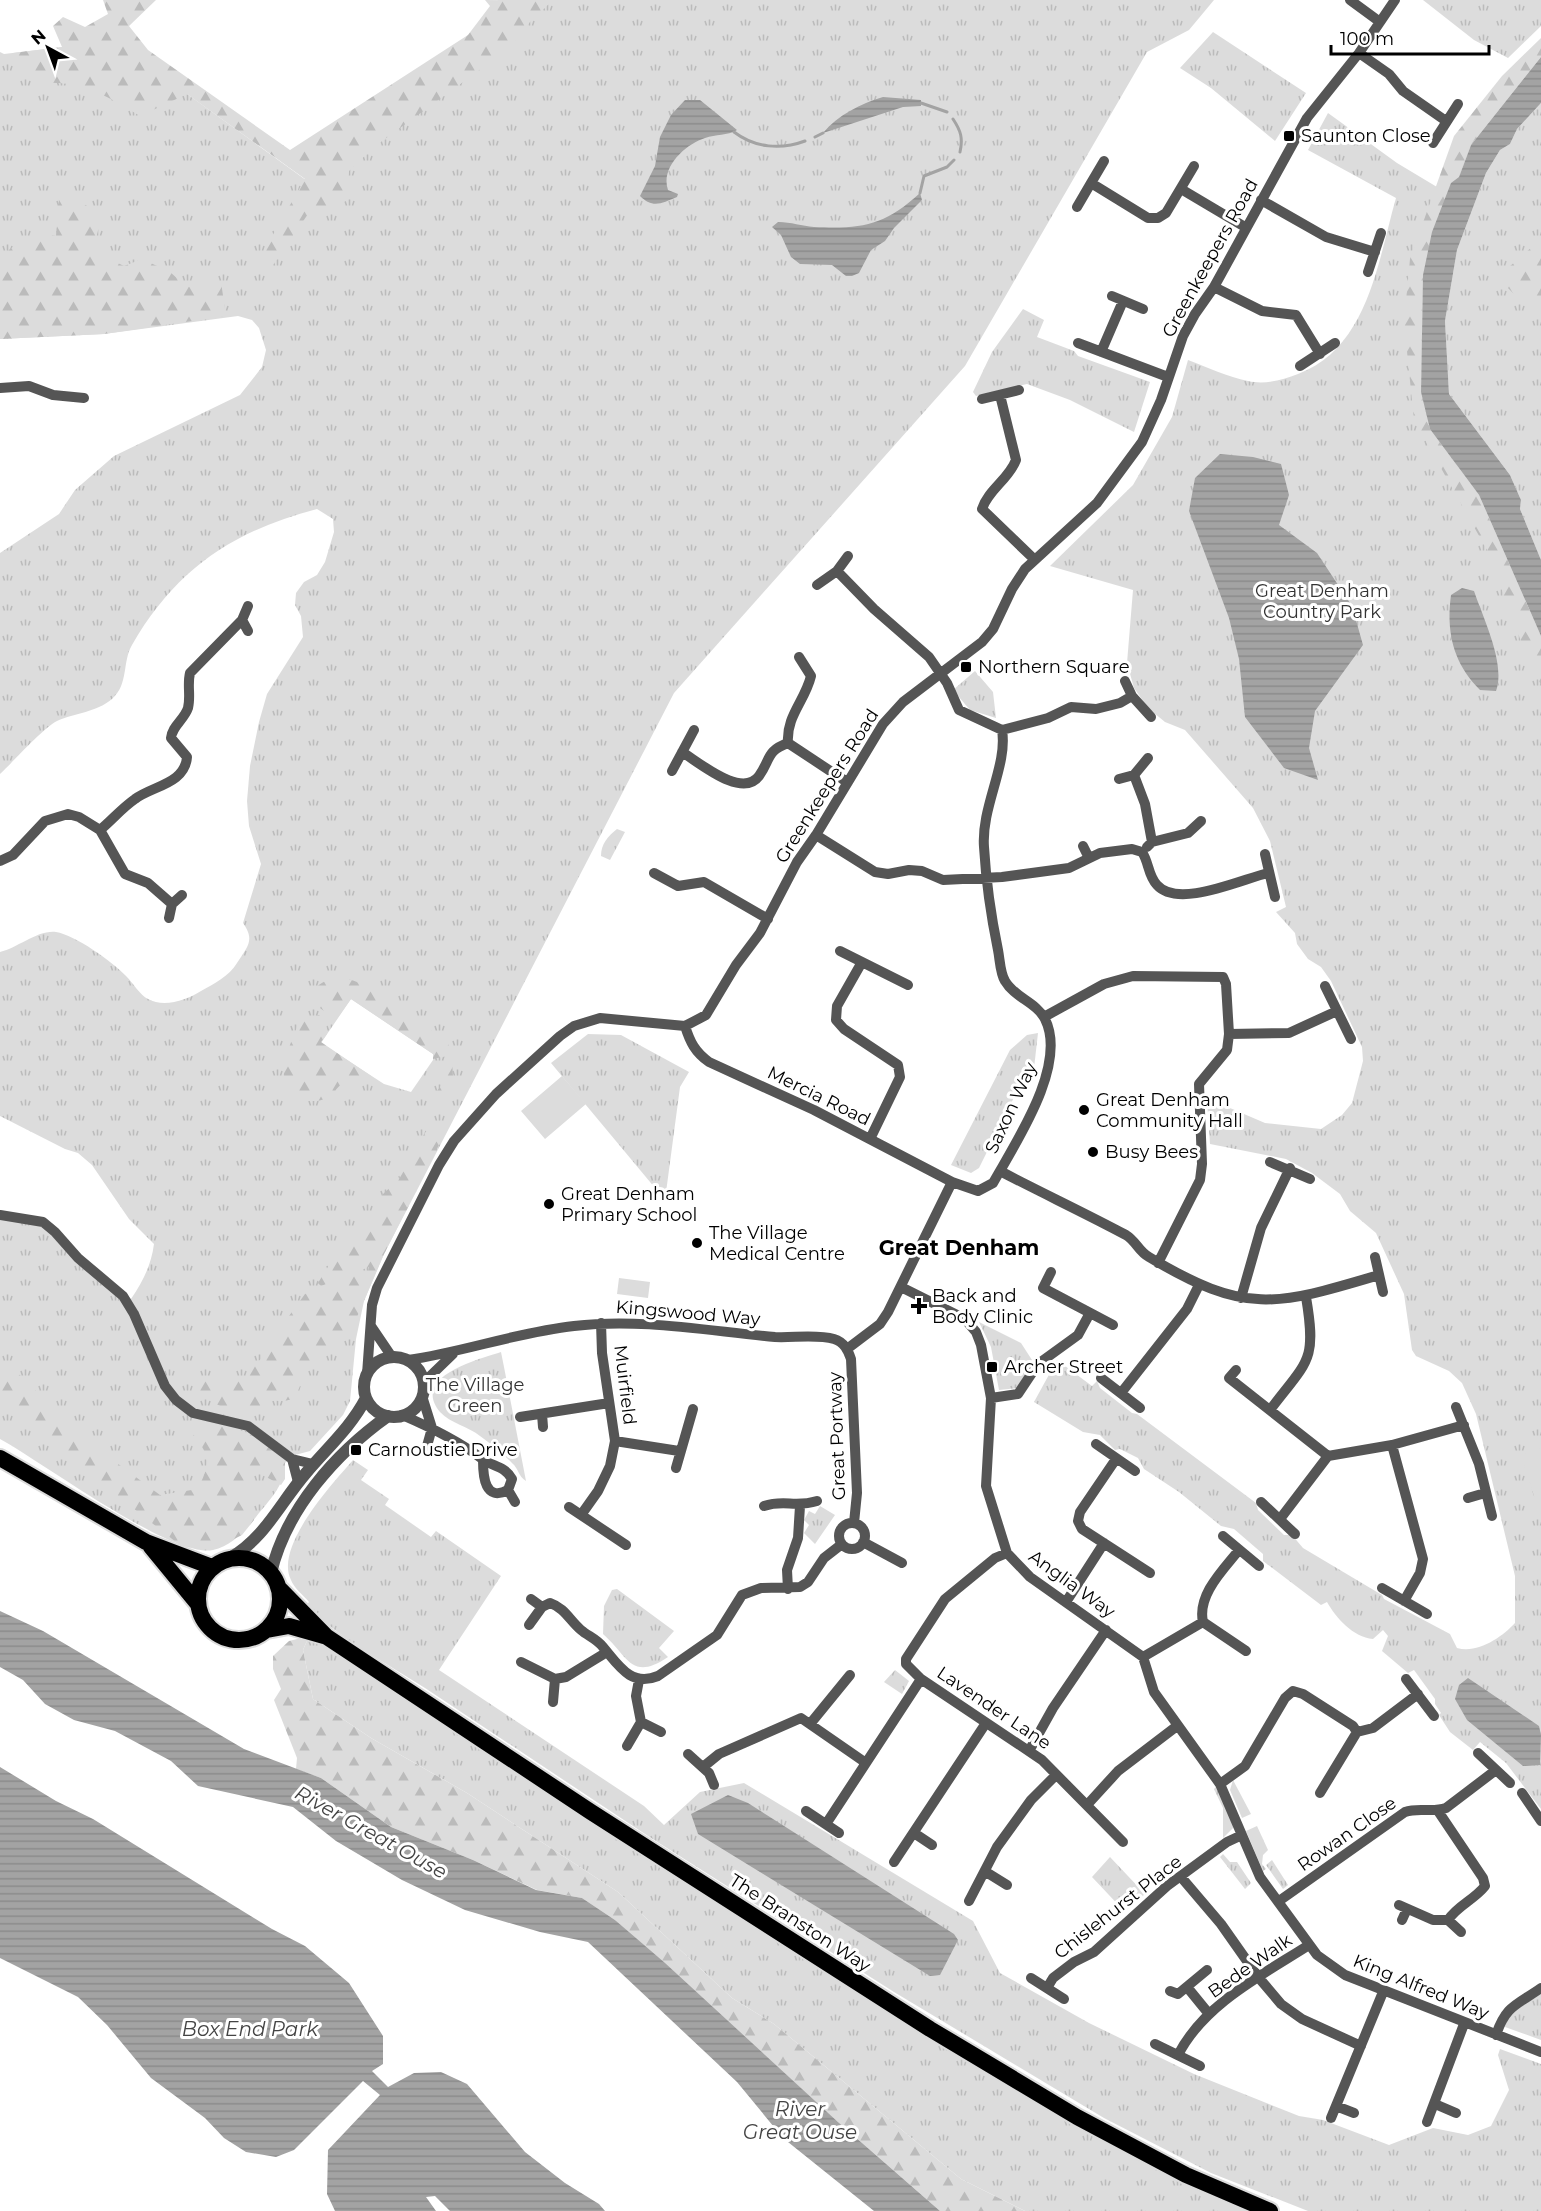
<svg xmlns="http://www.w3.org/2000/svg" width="1541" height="2211" font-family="Montserrat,sans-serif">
	<defs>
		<pattern id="grass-tufts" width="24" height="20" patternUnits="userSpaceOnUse" patternTransform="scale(1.5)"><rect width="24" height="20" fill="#dcdcdc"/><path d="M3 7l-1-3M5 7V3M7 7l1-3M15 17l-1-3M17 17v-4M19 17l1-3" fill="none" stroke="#bbb"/></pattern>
		<pattern id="forest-firs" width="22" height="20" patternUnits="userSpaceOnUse" patternTransform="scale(1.5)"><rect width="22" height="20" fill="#dcdcdc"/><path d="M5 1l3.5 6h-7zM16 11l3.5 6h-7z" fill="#bbb"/></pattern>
		<pattern id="water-rules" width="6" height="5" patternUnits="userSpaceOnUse" patternTransform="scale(1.5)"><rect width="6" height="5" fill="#a3a3a3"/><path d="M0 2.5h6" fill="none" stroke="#8b8b8b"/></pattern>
	</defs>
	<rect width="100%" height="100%" fill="#fff"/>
	<path fill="url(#grass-tufts)" fill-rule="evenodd" d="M498,0H1214L1189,30L1147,52L965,366L674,693L384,1254L364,1301L356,1339L350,1401L343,1415L310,1451L295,1455L285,1463C285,1486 269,1500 256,1517C245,1531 231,1546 213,1550C172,1559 41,1461 0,1439V1210L52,1223L86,1260L131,1299C143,1281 151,1266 154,1244L129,1219L92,1165L78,1153L65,1149L0,1116V952C18,948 37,930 56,932C75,935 113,962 126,976C133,983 140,995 148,999C164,1008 187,1000 201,991C214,984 229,976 237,963C248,946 255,940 243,923L261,864L249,826L247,801L250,766L259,722L267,694L303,637L301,616L295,605L296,593L304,582L317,575L325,562L334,532L333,519L317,509C233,531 176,569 132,645C122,662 129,684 112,699C97,712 75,713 57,721C42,729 14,761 0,774V553L59,514L75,490L114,456L240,395L262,367L266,350L259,328L252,320L238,316L104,334L0,339V52L4,54L114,41L317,188L455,83ZM351,999L433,1054V1060L411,1092L384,1084L321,1043Z
		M1423,0H1541V26L1508,58L1474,40Z
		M1213,32L1306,93L1275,141L1211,88L1180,68Z
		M1541,103V560L1520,509L1521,500L1510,475L1449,394L1445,321L1457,250L1486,173L1500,150L1510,144L1517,129Z
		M1328,113L1397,163L1447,193L1423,275L1421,392L1541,636V1809L1506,1763L1480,1742L1473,1750L1450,1732L1439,1715L1441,1713L1435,1704V1699L1414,1670L1408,1673L1382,1651L1388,1636L1383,1630L1373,1639C1353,1637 1336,1618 1327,1602L1321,1605L1263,1561V1554L1234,1529L1221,1526L1179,1492L1144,1469L1138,1458L1120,1449L1115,1450L1100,1435L1083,1432L1034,1402L1057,1360L1092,1386L1097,1381L1100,1388L1132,1413L1137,1414L1256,1503L1258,1510L1284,1535H1292L1303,1548L1382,1595L1384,1599L1450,1634L1457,1648C1478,1654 1502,1637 1515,1623V1576L1476,1414L1462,1383L1449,1371L1416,1356L1412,1350L1404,1294L1376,1233L1350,1211L1340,1194L1312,1173L1286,1159L1210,1144L1207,1101L1223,1105L1265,1123L1321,1129L1342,1115L1352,1103L1363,1061L1362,1047L1331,981L1321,967L1308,959L1297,944L1295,933L1276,912L1286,907L1270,841L1253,808L1185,730L1165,722L1148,708L1134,688L1127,663L1133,590L1050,566L1133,485L1172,417L1188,360C1207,367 1228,377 1248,381C1265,385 1282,380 1298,374C1368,348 1378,261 1396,198L1308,150Z
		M1023,309L1044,320L1037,337L1074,351L1078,356L1150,382L1134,432L1070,400L1027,384L976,396L973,392L992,352Z
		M975,671L993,692L996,718L970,710L953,690Z
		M617,829L625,832L610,860L601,856C601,844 608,836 617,829Z
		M1038,1033L1033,1077L1025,1075L979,1168L971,1173L951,1165L1010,1050L1027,1035Z
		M588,1034L621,1035L689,1072L680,1087L665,1200L551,1063Z
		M979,1322L1021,1343L1032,1360L1019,1388L999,1390L991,1347Z
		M501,1352L504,1367L526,1481C518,1476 519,1469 512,1463C503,1454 491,1444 480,1436C469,1427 450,1423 440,1412C410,1376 480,1359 501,1352Z
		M353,1460L368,1470L361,1480L389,1499L385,1505L431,1537L436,1531L501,1576L439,1670L644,1806L664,1825L700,1792L744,1783L973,1921L1000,1973L1089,2023L1194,2074L1299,2116L1323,2120L1389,2145L1433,2128L1468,2135L1491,2126L1509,2090L1498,2055L1500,2049L1541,2064V2211H1308L1211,2173L1104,2118L894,1992L651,1838L425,1688L352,1643L305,1607L309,1602C303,1595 294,1588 291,1580C274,1547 332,1484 353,1460Z
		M820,1506L835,1515L815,1544L804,1533L809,1525L804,1520L809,1511L815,1514Z
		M617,1589L674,1631L659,1648L668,1657C631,1682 628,1656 603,1634L604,1606L612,1590Z
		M309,1636L340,1651L921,2030L1258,2211H1025L961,2179L774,2024L732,1998L618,1892L467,1793L371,1738L313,1699L303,1650Z
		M895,1670L909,1681L902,1694L884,1682Z
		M1233,1780L1251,1814L1242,1818L1230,1790Z
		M1216,1787L1233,1823V1828L1223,1838V1808L1214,1789Z
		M1257,1826L1268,1850L1263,1855L1262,1864L1266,1869L1263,1871L1246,1831Z
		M1223,1854L1230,1862H1237L1251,1883L1245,1889L1220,1857Z
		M1110,1857L1145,1894L1125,1912L1092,1877Z
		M1272,1860L1288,1885L1283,1889L1266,1865Z
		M1541,1994V2040L1505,2027L1508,2015Z"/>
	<path fill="url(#forest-firs)" d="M103,0H156L129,26L148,50L290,150L468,35L490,6L485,0L552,1L530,22L511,47L374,147L349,171L346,201L312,216L308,214L273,265L264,269L259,259L305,179L187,94L140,116C104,94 78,78 34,84L13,61V53L62,47L53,26L63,17L85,27L108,14Z
		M1541,38V57L1471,145L1423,275L1421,392L1430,429L1479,495L1541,636V685L1522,644L1487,550L1414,420L1404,322L1410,259L1454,136L1502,76Z
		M69,196L102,214L93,251L124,266L142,259L170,272L187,287L221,282L226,316L104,334L0,339V260L10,249L35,233L56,236L59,199Z
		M1541,239V305L1516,296L1501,281L1509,267Z
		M343,977L357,982L447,1041L452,1055L433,1059V1054L351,999L336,1020L312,1002C314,982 325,980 343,977Z
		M319,1015L326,1022L327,1034L321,1042L371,1076L355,1088L344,1081C324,1103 323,1103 294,1099C272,1076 291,1045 300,1019Z
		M452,1060L453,1077L451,1088L445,1096L437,1097V1091L447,1078L440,1071Z
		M451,1121L384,1254L354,1324L344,1333L336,1349L307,1369L295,1398C280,1404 272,1398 261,1403L260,1412L253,1415L249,1408C226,1411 215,1406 198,1391L205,1379L219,1382L247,1380V1372L262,1358C262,1346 273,1339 282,1332L281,1327L305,1294L368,1271L369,1267L321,1286L318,1283L339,1249L362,1232L379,1207L382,1195L400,1178L398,1169C412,1159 418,1140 429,1128L440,1129L445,1122Z
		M0,1361L28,1381L59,1420L160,1495L198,1489C209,1466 212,1455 193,1436L202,1424C244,1427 256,1433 285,1463V1479L281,1485L257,1472L246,1479L254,1520L242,1535L212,1550L181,1546L61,1451L42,1428L0,1393Z
		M309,1636L303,1650L313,1699L371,1738L467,1793L618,1892L732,1998L774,2024L961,2179L1025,2211H940L838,2122L615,1920L582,1898L537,1890L473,1860L391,1827L321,1778L296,1769L297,1758L274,1700L281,1689L273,1669V1656L289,1641Z"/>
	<path fill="#dcdcdc" d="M562,1076L586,1104L545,1139L521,1111Z
		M619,1278L650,1282L648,1298L617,1294Z
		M1541,1448V1518L1521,1455Z"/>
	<path fill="url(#water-rules)" d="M1541,57V103L1517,129L1510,144L1500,150L1486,173L1457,250L1445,321L1449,394L1510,475L1521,500L1520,509L1541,560V636L1479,495L1430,429L1421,392L1423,275L1432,232L1451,183L1459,177L1471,145Z
		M883,97L921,100V106L903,107L823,133C838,115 860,104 883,97Z
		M685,100H700L737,130C727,136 716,134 705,138C686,144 660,167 668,190L678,194L677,197C662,203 653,209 640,196L655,166L660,137L671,115Z
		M920,193L922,200L894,228L885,241L871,250L859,273L852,276H846L832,265L800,264L791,257L781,235L772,227L778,222C791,222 802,226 814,227C862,229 884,226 920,193Z
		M1220,454L1253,457L1281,464L1289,495L1279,525L1317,553L1352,606L1363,645L1315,711L1309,748L1318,780L1284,768L1245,717L1239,659L1229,618L1189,511L1195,478Z
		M1462,588L1474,591C1483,618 1506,664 1496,691L1480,690C1453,663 1446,632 1451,595Z
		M0,1611L43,1631L244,1749L321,1778L391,1827L473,1860L536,1890L582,1898L615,1920L665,1963L838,2122L940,2211H874L783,2138L737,2082L588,1942L540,1932L465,1910L402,1880L336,1841L293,1807L198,1786L171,1761L115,1731L74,1720L45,1704L23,1680L0,1667Z
		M1468,1678L1539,1726L1541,1735L1540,1765L1523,1766L1467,1720L1455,1699L1459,1685Z
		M0,1767L56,1801L93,1819L272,1929L305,1946L349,1983L383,2036V2064L372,2071L388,2087L414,2073L441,2072L467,2084L525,2152L565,2183L599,2204L605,2211H450L435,2196L426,2197L436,2211H335L327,2194L328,2150L380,2095L363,2081L294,2150L276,2157L246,2152L224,2138L205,2118L151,2078L107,2025L78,1997L0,1958Z
		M728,1795L748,1803L954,1934L958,1940L940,1975L930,1976L698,1834L691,1814Z"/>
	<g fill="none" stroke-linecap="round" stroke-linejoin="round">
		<path stroke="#a3a3a3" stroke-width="3" d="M921,103L947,112
			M953,119C961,131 963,138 960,152
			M734,132C755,148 781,150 805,141
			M815,137L823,133
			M920,193L924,176L947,167L954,160"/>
		<g stroke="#dbdbdb" stroke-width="20">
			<path id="trunk" d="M0,1458L146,1542L212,1567
				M151,1547L197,1603
				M198 1599a41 41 0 1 1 82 0a41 41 0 1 1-82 0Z
				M279,1588L327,1637L591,1812L930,2029L1077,2117L1186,2175L1270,2211
				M267,1630L289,1626L324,1636"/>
		</g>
		<path stroke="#555" stroke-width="10" d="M1350,0L1380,22
			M1359,53L1389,74L1403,91L1446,121
			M1433,143L1458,104
			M1104,161L1091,183L1148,218H1158L1166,213L1194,166
			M1181,189L1245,227
			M1261,200L1326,237L1375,252
			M1077,207L1091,183
			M1368,272L1381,233
			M1214,287L1262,311L1296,315L1320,354
			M1112,296L1143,309
			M1078,343L1168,377
			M1101,352L1123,301
			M1300,366L1335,343
			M0,388L29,386L53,395L84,398
			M1000,395L1016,460C1009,479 988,490 982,509L1034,559
			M982,399L1019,390
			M817,585L837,571L848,556
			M242,620L248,631
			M799,657L811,676C805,701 786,716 788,743L847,782
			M1125,681L1132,696L1151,717
			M1002,730L1048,718L1071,707L1096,709L1120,703L1132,696
			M682,752C700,763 742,799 759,776C771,759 766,751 788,743
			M672,771L694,730
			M1134,775L1145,804L1152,842
			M1119,779L1134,775L1148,758
			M100,830C112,820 122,808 135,799C152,786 185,784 187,757L171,738C172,726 184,720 188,708C191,696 187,685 190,673L242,620L248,606
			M816,835L875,872L888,874L909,870L922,871L943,880L1002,877L1069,868L1100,853L1132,849L1142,852C1149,862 1148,876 1157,885C1178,909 1242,879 1268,873
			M1083,846L1089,858
			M1147,847L1152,842L1188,833L1201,821
			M1265,854L1275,897
			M0,861L13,855L45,821L68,814L79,817L100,830L125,874L148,883L172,904
			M654,873L678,886L704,882L768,919
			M169,918L172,904L182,895
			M840,951L862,962
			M1325,986L1351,1039
			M1044,1017L1104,984L1133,976L1223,977L1226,984L1229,1034L1227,1050L1199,1084L1202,1164L1200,1180L1158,1263
			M685,1026C690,1042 695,1052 709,1062L814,1110L952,1182L978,1191L993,1183C1016,1142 1068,1065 1045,1019C1036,1002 1015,998 1005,981C1000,973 1000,960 998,950C991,916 986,881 984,847C981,807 1008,765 1002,730L959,710L947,683L929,657L874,609L837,571
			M1229,1034L1289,1033L1337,1011
			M870,1139L900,1077L898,1065L844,1029L836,1020L837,1006L862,962L908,985
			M1270,1162L1310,1179
			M1000,1171C1042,1193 1085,1213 1126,1235C1136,1241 1139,1252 1149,1257C1246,1315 1275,1306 1379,1275
			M0,1215L43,1222L55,1232L78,1258L123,1296L134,1314L165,1386L176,1400L193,1413L248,1426L292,1459L313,1464
			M1375,1257L1383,1292
			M1051,1272L1043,1288L1113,1325
			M901,1287L965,1319L976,1332L981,1345L991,1398L986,1486L1007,1553L1030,1577L1143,1657L1154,1692L1220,1784L1260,1877L1317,1955L1345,1975L1541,2052
			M1241,1298L1261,1228L1290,1168
			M371,1326L392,1357
			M847,1349L880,1324L888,1312L952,1182
			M408,1360C464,1352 518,1332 574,1326C641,1318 708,1331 775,1337C793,1338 817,1334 834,1339C844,1342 848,1350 851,1359L857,1493L854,1523
			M1236,1370L1229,1378L1328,1456L1392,1445L1464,1425
			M367,1374L372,1305L377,1288L439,1165L454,1141L496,1094L560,1036L574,1026L600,1018L685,1026L706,1015L736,965L760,933L797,862L816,835L883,724L903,702L982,642L993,629L1012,589L1025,569L1097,503L1142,442L1161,400L1183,336L1195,314L1214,287L1307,118L1359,53L1395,0
			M1101,1378L1140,1408
			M424,1382L453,1354
			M1121,1393L1187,1309L1199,1285
			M422,1396L432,1428L427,1446
			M991,1398L1018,1394L1038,1364L1078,1335L1090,1313
			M1456,1407L1479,1464L1492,1516
			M1270,1410C1308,1360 1317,1362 1306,1297
			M542,1414L543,1427
			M402,1415C430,1427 457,1440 481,1458C492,1467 504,1465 512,1479L508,1490C485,1502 483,1477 483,1460
			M520,1417L609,1403
			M615,1441L679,1451
			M1096,1444L1135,1471
			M1392,1445L1423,1559L1420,1573L1404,1601
			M292,1459L298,1482
			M1116,1459L1080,1512L1078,1521L1082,1529L1150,1573
			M676,1468L693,1409
			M508,1490L515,1502
			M1468,1498L1485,1493
			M1261,1502L1295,1534
			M764,1506C785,1499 794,1508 817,1501
			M569,1507L626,1545
			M581,1515L598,1491L610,1466L615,1441L602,1353L601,1323
			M1280,1519L1328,1456
			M839 1536a13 13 0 1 1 26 0a13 13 0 1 1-26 0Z
			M1223,1536L1259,1566
			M863,1542L902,1563
			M1007,1553L995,1558L945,1599L906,1659V1664L921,1679L1042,1760L1123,1842
			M1382,1588L1427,1614
			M788,1589L787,1570L798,1538L800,1506
			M531,1599L542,1607
			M1066,1602L1104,1543
			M1203,1622L1246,1651
			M529,1625L542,1607L550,1603C565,1608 570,1621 581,1630C588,1636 597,1639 603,1647C619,1666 631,1687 658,1676L717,1635L742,1595L761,1588L800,1587L808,1582L824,1558L842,1544
			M1143,1657L1203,1622C1197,1595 1223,1570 1239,1550
			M521,1662L555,1679L566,1677L607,1652
			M1406,1679L1434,1716
			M553,1702L555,1679
			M641,1722L661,1732
			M810,1724L850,1675
			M627,1746L641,1722L636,1696L639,1680
			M1029,1751L1053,1708L1106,1630
			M1478,1753L1510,1783
			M688,1754L709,1773L714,1785
			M703,1767L719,1754L801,1718L866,1763
			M1220,1784L1245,1766L1285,1698L1293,1691L1303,1694L1353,1726L1357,1732L1373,1728L1418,1694
			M1320,1793L1357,1732
			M1522,1793L1541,1821
			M1087,1805L1118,1771L1177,1726
			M806,1811L839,1833
			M826,1824L921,1679
			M914,1833L932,1845
			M894,1862L986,1723
			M986,1872L1007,1885
			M1181,1877L1221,1924L1259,1978L1281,2004L1302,2019L1361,2046
			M969,1901L997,1847L1031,1800L1056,1775
			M1279,1901L1405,1812C1419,1807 1432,1813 1446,1808L1496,1770
			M1399,1905L1433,1920H1448C1458,1905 1474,1900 1485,1886L1483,1878L1438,1811
			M1402,1920L1407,1909
			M1448,1920L1461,1932
			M1031,1978L1064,1999
			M1187,1987L1209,2014
			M1047,1988L1053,1978L1074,1962L1094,1952L1167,1886L1227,1842L1242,1835
			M1170,1991L1178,1994L1207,1970
			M1496,2035C1506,2005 1517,2005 1541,1988
			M1155,2044L1200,2066
			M1178,2055C1204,2004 1262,1975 1309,1945
			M1435,2104L1456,2113
			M1336,2106L1354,2113
			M1331,2118L1383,1992
			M1427,2122L1464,2024"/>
		<path stroke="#555" stroke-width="12" d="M364 1387a30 30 0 1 1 60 0a30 30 0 1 1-60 0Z
			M230,1558C265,1538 280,1503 306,1473C327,1448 351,1427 366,1398
			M271,1573C286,1509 336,1453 388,1416"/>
		<use href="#trunk" stroke="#000" stroke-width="16"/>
	</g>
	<g fill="#000" stroke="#fff" stroke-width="2">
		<rect x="1283" y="130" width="12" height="12" rx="3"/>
		<rect x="960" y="661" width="12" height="12" rx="3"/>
		<circle cx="1084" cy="1110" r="6"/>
		<circle cx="1093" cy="1152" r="6"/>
		<circle cx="549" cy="1204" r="6"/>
		<circle cx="697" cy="1243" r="6"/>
		<path d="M916 1297h6v6h6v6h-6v6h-6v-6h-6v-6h6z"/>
		<rect x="986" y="1361" width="12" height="12" rx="3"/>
		<rect x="350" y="1444" width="12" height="12" rx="3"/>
	</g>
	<g text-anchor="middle" stroke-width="6" stroke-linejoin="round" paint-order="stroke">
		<g font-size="18" fill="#000" stroke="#fff" text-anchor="start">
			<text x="1301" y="142">Saunton Close</text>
			<text x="978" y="673">Northern Square</text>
			<text x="1096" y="1106">Great Denham<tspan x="1096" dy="21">Community Hall</tspan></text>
			<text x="1105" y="1158">Busy Bees</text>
			<text x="561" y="1200">Great Denham<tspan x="561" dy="21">Primary School</tspan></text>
			<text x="709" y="1239">The Village<tspan x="709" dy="21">Medical Centre</tspan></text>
			<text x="932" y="1302">Back and<tspan x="932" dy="21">Body Clinic</tspan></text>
			<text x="1004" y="1373">Archer Street</text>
			<text x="368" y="1456">Carnoustie Drive</text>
		</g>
		<g font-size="18" fill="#000" stroke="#fff">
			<text transform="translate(1210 258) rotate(-61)" y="6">Greenkeepers Road</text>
			<text transform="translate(827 786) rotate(-58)" y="6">Greenkeepers Road</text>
			<text transform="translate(819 1096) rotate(26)" y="6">Mercia Road</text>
			<text transform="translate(1011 1108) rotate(-65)" y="6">Saxon Way</text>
			<text transform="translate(688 1313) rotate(5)" y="6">Kingswood Way</text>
			<text transform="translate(625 1385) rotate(83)" y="6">Muirfield</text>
			<text transform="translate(837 1436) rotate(-92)" y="6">Great Portway</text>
			<text transform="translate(1072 1584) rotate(36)" y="6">Anglia Way</text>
			<text transform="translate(994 1708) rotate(34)" y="6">Lavender Lane</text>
			<text transform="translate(1347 1834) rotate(-35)" y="6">Rowan Close</text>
			<text transform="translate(1118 1907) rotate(-38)" y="6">Chislehurst Place</text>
			<text transform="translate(800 1923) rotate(33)" y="6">The Branston Way</text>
			<text transform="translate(1250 1966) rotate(-35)" y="6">Bede Walk</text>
			<text transform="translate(1421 1987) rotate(22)" y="6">King Alfred Way</text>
		</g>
		<g font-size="18" fill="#333" stroke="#fff">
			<text x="1322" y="597">Great Denham<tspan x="1322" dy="21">Country Park</tspan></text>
			<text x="475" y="1391">The Village<tspan x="475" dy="21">Green</tspan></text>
		</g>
		<g font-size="20" font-style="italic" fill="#444" stroke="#fff">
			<text transform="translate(371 1832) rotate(29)" y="7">River Great Ouse</text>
			<text x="250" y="2036">Box End Park</text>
			<text x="800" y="2116">River<tspan x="800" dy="23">Great Ouse</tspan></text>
		</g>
		<g font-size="21" font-weight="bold" fill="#000" stroke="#fff">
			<text x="959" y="1255">Great Denham</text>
		</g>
	</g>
	<g transform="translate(48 48) rotate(319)" stroke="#ffffff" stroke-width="4.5" paint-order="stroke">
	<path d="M0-4.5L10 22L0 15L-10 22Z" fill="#000000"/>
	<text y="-9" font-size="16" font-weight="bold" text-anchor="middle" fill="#000000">N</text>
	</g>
	<path d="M1331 45v9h158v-9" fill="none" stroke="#000000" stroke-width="3"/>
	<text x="1340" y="45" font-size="18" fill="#000000" stroke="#ffffff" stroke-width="4.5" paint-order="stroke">100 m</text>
</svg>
